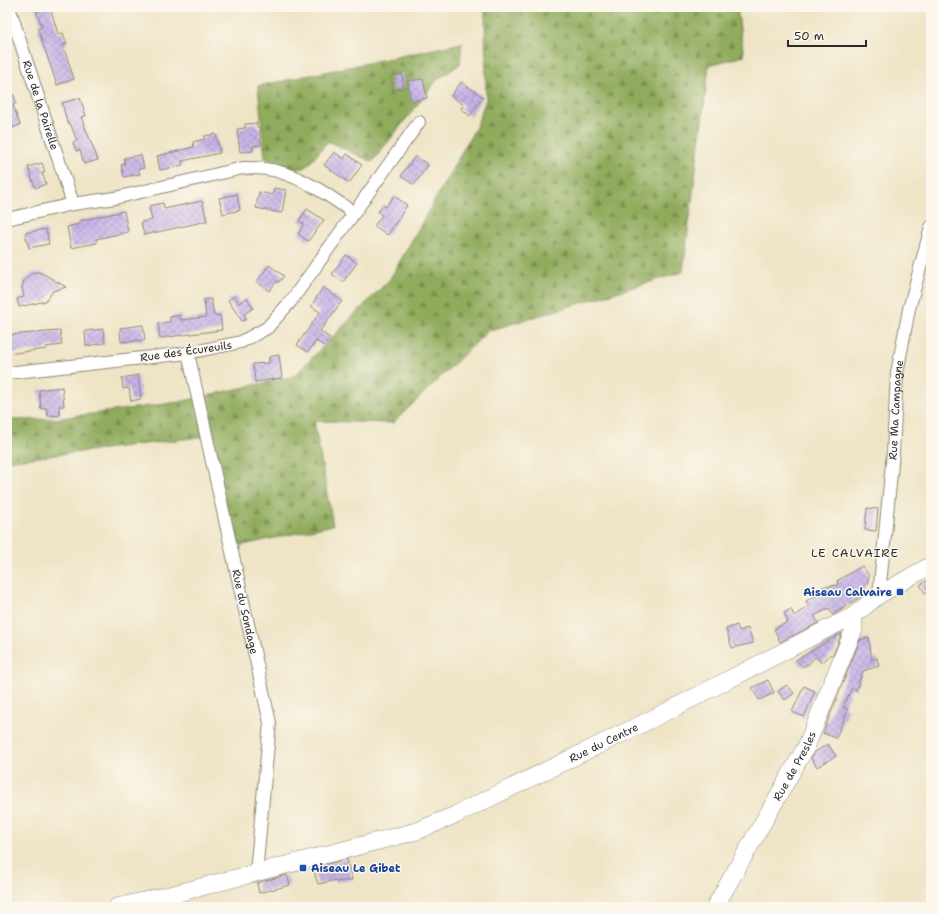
<svg xmlns="http://www.w3.org/2000/svg" width="938" height="914" font-family="'Shantell Sans',sans-serif">
	<defs>
		<pattern id="forest-firs" width="22" height="20" patternUnits="userSpaceOnUse"><rect width="22" height="20" fill="#90ab5c"/><path d="M5 1l3.5 6h-7zM16 11l3.5 6h-7z" fill="#768b4c"/></pattern>
		<pattern id="building-cross-hatch" width="8" height="8" patternUnits="userSpaceOnUse"><rect width="8" height="8" fill="#c8b5e9"/><path d="M0 0l8 8M0 8l8-8" fill="none" stroke="#a393bd"/></pattern>
	</defs>
	<rect width="100%" height="100%" fill="#fbf7ec"/>
	<filter id="ink" filterUnits="userSpaceOnUse"><feTurbulence type="fractalNoise" baseFrequency=".025" numOctaves="2"/><feDisplacementMap in="SourceGraphic" scale="8" xChannelSelector="R" yChannelSelector="G"/><feConvolveMatrix kernelMatrix="1 2 1 2 8 2 1 2 1" color-interpolation-filters="sRGB"/></filter>
	<filter id="wash" filterUnits="userSpaceOnUse"><feTurbulence type="fractalNoise" baseFrequency=".012" numOctaves="4" result="noise"/><feDisplacementMap in="SourceGraphic" scale="16" xChannelSelector="R" yChannelSelector="G"/><feGaussianBlur stdDeviation="0.9" result="paint"/><feColorMatrix in="noise" values="0 0 0 0 0 0 0 0 0 0 0 0 0 0 0 0 0 1.4 0 .05"/><feComposite in="paint" operator="in"/></filter>
	<g filter="url(#wash)">
		<rect width="100%" height="100%" fill="#efe4c6"/>
		<path fill="url(#forest-firs)" stroke="#5e6b44" d="M485,7H737L744,56L709,65L683,272L488,331L393,423L314,421L333,525L234,547L209,436L7,461V420L54,419L179,402L294,376L390,279L476,127L486,99Z
			M462,43L460,64L437,80L372,162L328,141C300,175 306,175 265,158L258,86Z"/>
		<g id="blocks">
			<path fill="url(#building-cross-hatch)" d="M35,7H50L58,34L63,33L67,44L63,45L74,79L57,85L38,29L42,27Z
				M402,74L404,88L393,90L391,76Z
				M423,79L427,98L411,101L408,81Z
				M461,82L483,97L470,116L461,109L464,105L451,96Z
				M9,91L10,96L14,95L16,103L13,105L20,125L7,130V92Z
				M80,98L86,116L81,117L98,160L84,164L80,150L76,151L73,142L77,141L71,125L67,122L62,103Z
				M257,123V127L260,128L261,145L253,146V151L240,152L237,129L245,128V124Z
				M216,134L220,153L182,161L183,165L160,170L157,156L194,147L193,142L205,139L204,136Z
				M334,152L344,159L347,154L362,165L349,183L324,165Z
				M141,155L144,168L138,169L140,174L124,177L121,165L125,164L124,158Z
				M415,156L428,165L414,185L401,176Z
				M42,163L45,172L42,173L46,184L35,188L28,167Z
				M274,188L286,190L282,213L256,208L259,192L273,195Z
				M237,194L240,210L223,214L219,198Z
				M394,196L407,205L388,235L374,226L382,215L378,212L383,205L386,207Z
				M202,201L207,221L144,235L141,222L152,220L149,206L163,203L164,209Z
				M307,209L324,220L308,241L298,234L304,224L299,221Z
				M124,211L128,232L96,239L97,243L71,248L67,227L80,224L79,221Z
				M46,229L49,244L29,248L25,233Z
				M346,255L357,263L343,282L332,274Z
				M269,265L284,276L279,282L277,281L269,291L257,282Z
				M38,272L42,273L66,287L53,291L46,301L19,307L17,299L24,297L22,288L24,280L32,273Z
				M323,287L342,301L320,331L330,338L324,346L316,341L308,352L297,345L320,312L311,306Z
				M235,296L239,303L247,298L253,308L244,314L247,319L242,321L228,300Z
				M211,299L214,316L220,315L222,330L160,338L158,323L170,322V317L180,315L181,320L206,317L204,300Z
				M143,325L145,340L121,342L120,328Z
				M103,329L105,343L86,346L85,331Z
				M60,331L62,345L46,347L47,349L7,354V335Z
				M279,355L282,378L255,382L253,364L269,363V357Z
				M138,375L141,399L131,401L129,388L123,389L122,378Z
				M62,387L64,406H59L60,415L48,416L46,408L41,409L39,390Z
				M867,508L878,509L876,531L865,530Z
				M862,566L869,576L867,585L863,587L866,593L833,615L829,608L814,616L818,623L780,642L774,629L788,622L784,613L791,609L794,616L809,606L806,601L823,592L822,587L838,585L837,581Z
				M931,578V591L926,594L920,585Z
				M737,625L739,631L748,628L753,643L732,648L726,629Z
				M842,633L833,655L831,654L822,663L815,657L808,665L807,664L803,667L796,660Z
				M869,638L872,660L877,658L879,666L863,671L856,690L852,688L843,707L848,709L836,738L823,733L860,640Z
				M768,680L774,693L759,700L752,688Z
				M787,685L794,693L785,700L778,691Z
				M804,686L815,691L804,717L792,712Z
				M828,744L836,756L817,767L811,758L815,752Z
				M347,859L352,880L336,882V880L318,884L313,868Z
				M287,875L290,885L259,893L257,883Z"/>
		</g>
	</g>
	<g filter="url(#ink)">
		<use href="#blocks" fill-opacity="0" stroke="#8d8878" stroke-width="1"/>
		<g fill="none" stroke-linecap="round" stroke-linejoin="round">
			<g stroke="#8d8878" stroke-width="14">
				<g id="street">
					<path id="s1" d="M9,7L73,204"/>
					<path d="M354,213L419,122"/>
					<path d="M7,219L73,204L115,198L243,168C257,168 270,168 283,173C309,181 332,198 354,213L291,301L267,328L241,342L188,353L7,373"/>
					<path id="s2" d="M188,353L270,723L256,873"/>
					<path id="s3" d="M879,595L893,453L897,373L909,309L931,227"/>
				</g>
			</g>
			<g stroke="#8d8878" stroke-width="18">
				<g id="secondary">
					<path id="s4" d="M117,907L178,893L417,831L455,815L658,716L831,627L853,616L879,595L931,565"/>
					<path id="s5" d="M715,907L806,747L854,629L853,616"/>
				</g>
			</g>
			<use href="#street" stroke="#fff" stroke-width="12"/>
			<use href="#secondary" stroke="#fff" stroke-width="17"/>
		</g>
	</g>
	<g fill="#1a4fb4" stroke="#fbf7ec" stroke-width="1.5">
		<rect x="896" y="588" width="8" height="8" rx="2"/>
		<rect x="299" y="864" width="8" height="8" rx="2"/>
	</g>
	<g text-anchor="middle" stroke-width="3" stroke-linejoin="round" paint-order="stroke">
		<g font-size="11" fill="#2b2b2b" stroke="#fbf7ec">
			<text dy="4" stroke="none"><textPath href="#s1" startOffset="103">Rue de la Pairelle</textPath></text>
			<text transform="translate(186 351) rotate(-8)" y="4">Rue des Écureuils</text>
			<text dy="4" stroke="none"><textPath href="#s3" startOffset="186">Rue Ma Campagne</textPath></text>
			<text dy="4" stroke="none"><textPath href="#s2" startOffset="265">Rue du Sondage</textPath></text>
			<text dy="4" stroke="none"><textPath href="#s4" startOffset="516">Rue du Centre</textPath></text>
			<text dy="4" stroke="none"><textPath href="#s5" startOffset="162">Rue de Presles</textPath></text>
		</g>
		<g font-size="11" font-weight="bold" fill="#164399" stroke="#fbf7ec" text-anchor="end">
			<text x="892" y="596">Aiseau Calvaire</text>
			<text x="311" y="872" text-anchor="start">Aiseau Le Gibet</text>
		</g>
		<g font-size="12" letter-spacing="1" fill="#2b2b2b" stroke="#fbf7ec">
			<text x="855" y="557">LE CALVAIRE</text>
		</g>
	</g>
	<rect width="938" height="914" fill="none" stroke="#fbf7ec" stroke-width="24"/>
	<path d="M788 40v6h78v-6" fill="none" stroke="#2b2b2b" stroke-width="2"/>
	<text x="794" y="40" font-size="12" fill="#2b2b2b" stroke="#fbf7ec" stroke-width="3" paint-order="stroke">50 m</text>
</svg>
